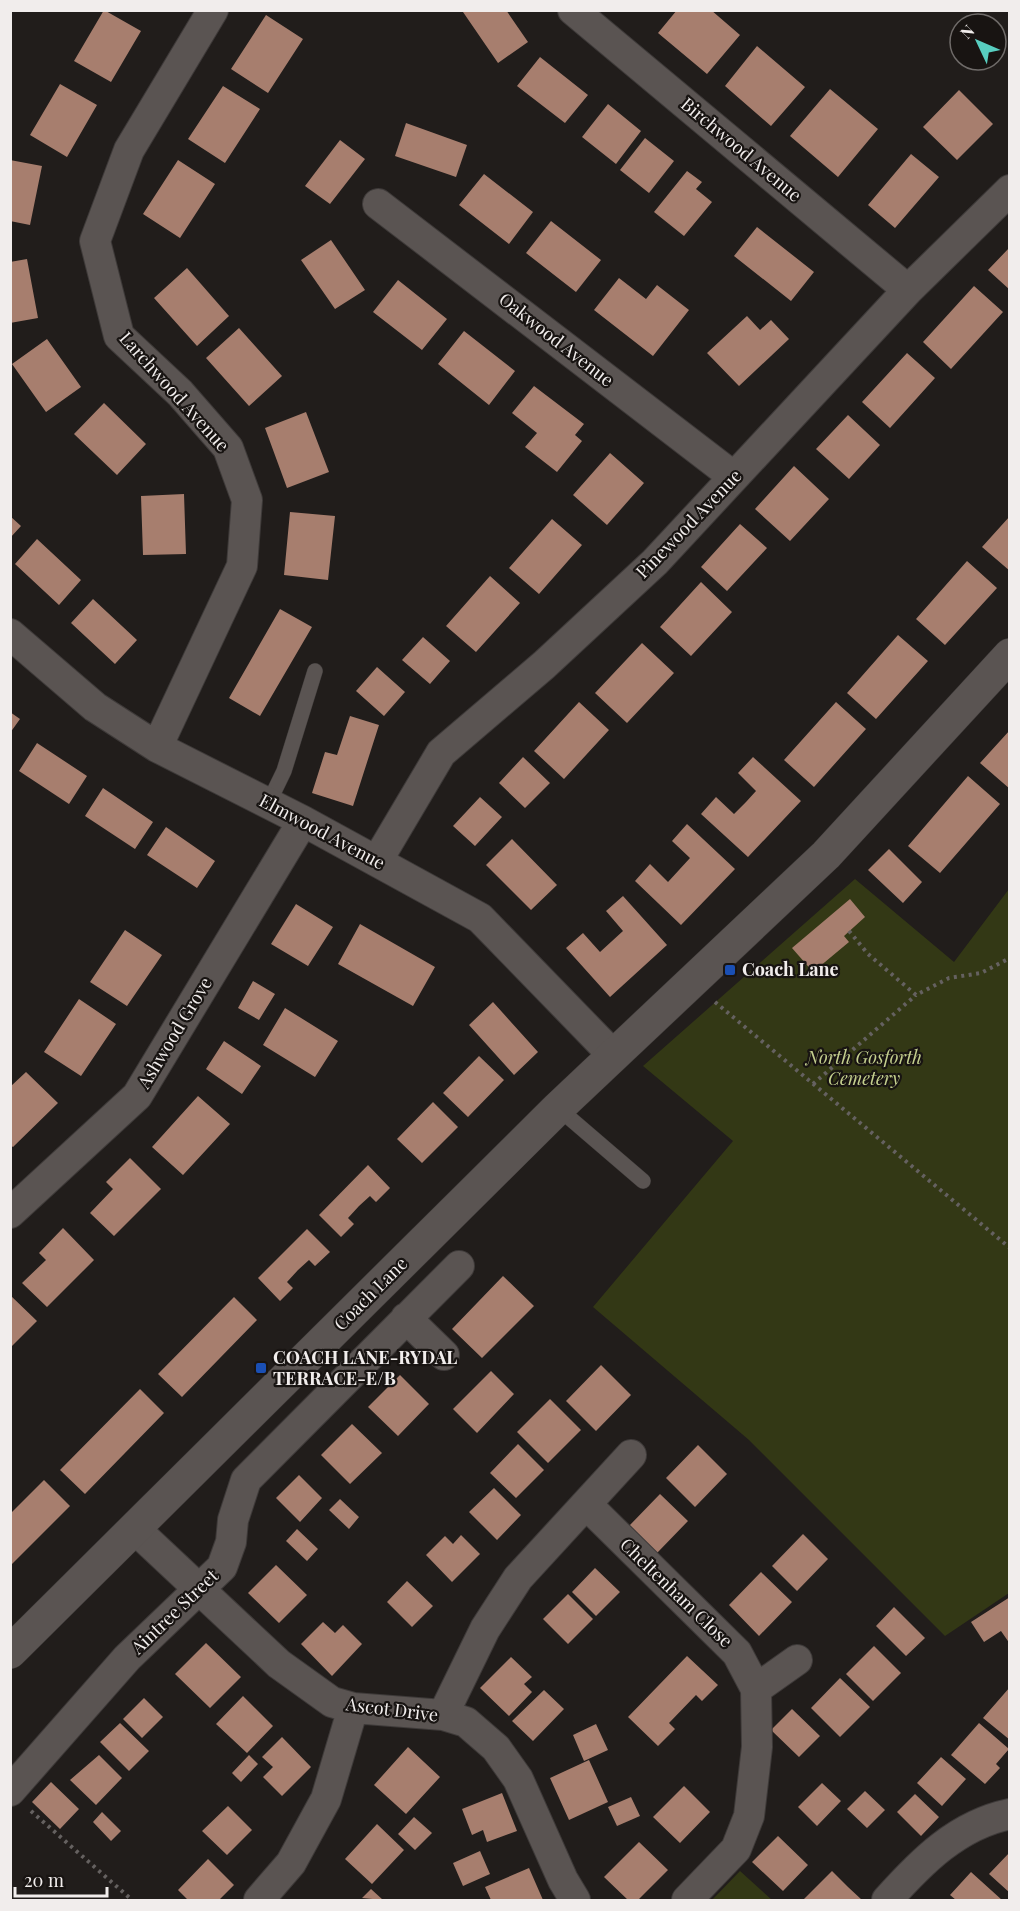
<svg xmlns="http://www.w3.org/2000/svg" width="1020" height="1911" font-family="'Playfair Display',serif">
	<rect width="100%" height="100%" fill="#211d1b"/>
	<path fill="#333815" d="M855,879L954,962L1009,889V1593L945,1636L749,1440L593,1307L733,1141L643,1066Z
		M740,1871L772,1900H712Z"/>
	<path fill="#a77e6e" d="M104,10L141,31L111,82L74,61Z
		M465,10H506L528,42L498,63L463,12Z
		M677,10H711L740,35L707,74L658,33Z
		M266,15L303,39L268,93L231,69Z
		M757,46L805,87L771,126L725,86Z
		M540,57L588,95L565,123L517,86Z
		M60,84L97,105L67,157L30,135Z
		M223,86L260,109L225,163L188,139Z
		M830,89L878,129L838,177L790,136Z
		M959,90L993,124L957,160L923,127Z
		M608,104L641,131L616,164L582,137Z
		M406,123L467,145L456,177L395,156Z
		M645,138L674,161L649,193L620,170Z
		M340,140L365,159L330,204L305,186Z
		M911,154L939,177L895,228L868,205Z
		M10,160L42,166L30,225L10,221Z
		M178,160L215,184L180,238L143,214Z
		M687,171L702,182L696,189L712,202L684,236L654,212Z
		M484,174L533,212L509,244L459,205Z
		M551,221L601,260L576,292L526,253Z
		M757,227L814,272L791,301L734,256Z
		M331,240L365,290L335,309L301,260Z
		M1010,247V290L988,270Z
		M27,259L38,318L10,323V262Z
		M187,268L229,316L197,346L154,298Z
		M619,278L646,299L657,285L689,310L653,356L594,310Z
		M398,280L447,319L422,350L373,312Z
		M974,286L1003,312L951,369L923,342Z
		M747,316L760,330L771,320L789,339L739,386L707,353Z
		M239,328L282,376L249,406L206,358Z
		M464,331L515,371L489,405L438,364Z
		M47,339L81,387L46,412L12,364Z
		M907,353L935,378L890,428L862,402Z
		M534,386L584,424L575,435L582,441L557,472L525,447L537,433L512,413Z
		M104,403L146,444L117,475L74,434Z
		M306,412L329,472L287,488L265,428Z
		M848,415L880,445L849,479L816,449Z
		M610,453L644,483L607,525L573,495Z
		M794,466L829,499L790,541L755,509Z
		M184,494L186,554L143,555L141,496Z
		M290,512L335,516L328,580L284,575Z
		M10,516L21,526L10,538Z
		M1010,516V571L982,547Z
		M552,519L582,545L539,594L509,568Z
		M740,524L767,548L727,591L701,567Z
		M37,539L81,580L59,605L15,564Z
		M967,561L997,588L945,645L916,619Z
		M490,576L520,603L476,652L446,626Z
		M701,582L732,612L691,656L660,627Z
		M93,599L137,640L115,664L71,623Z
		M280,609L312,627L260,716L229,698Z
		M898,635L928,661L876,719L847,693Z
		M423,637L450,661L430,684L402,660Z
		M642,643L674,673L627,723L595,693Z
		M377,667L405,692L384,716L356,691Z
		M579,702L609,730L564,779L534,751Z
		M836,702L866,729L814,787L784,760Z
		M10,712L20,719L10,733Z
		M350,716L379,725L353,806L312,793L325,752L337,755Z
		M1010,730V789L980,763Z
		M37,743L87,776L69,804L19,771Z
		M523,757L550,783L525,808L499,783Z
		M753,757L801,801L748,857L701,814L716,797L734,814L746,802L756,791L738,773Z
		M968,776L1000,804L940,873L908,846Z
		M103,788L153,822L135,849L85,816Z
		M480,797L502,817L475,846L453,826Z
		M687,824L735,869L681,925L635,881L650,864L668,882L690,858L672,841Z
		M166,827L215,861L197,888L147,855Z
		M512,839L557,885L531,910L486,865Z
		M889,849L922,882L903,903L868,870Z
		M623,896L667,945L610,997L566,948L583,933L600,952L623,931L606,911Z
		M850,899L865,917L844,936L849,942L813,972L792,948Z
		M296,904L333,927L308,966L271,944Z
		M360,924L435,967L413,1006L338,964Z
		M125,930L162,955L127,1006L90,982Z
		M253,981L275,994L259,1020L238,1008Z
		M79,999L116,1024L81,1076L44,1052Z
		M493,1002L538,1052L514,1075L469,1025Z
		M285,1008L338,1041L315,1077L263,1045Z
		M224,1041L261,1066L242,1094L206,1069Z
		M479,1056L504,1080L468,1117L443,1093Z
		M26,1072L58,1103L13,1147L10,1145V1087Z
		M198,1096L230,1124L183,1175L152,1147Z
		M433,1102L458,1127L422,1163L397,1139Z
		M130,1158L161,1189L114,1236L90,1213L113,1189L106,1182Z
		M368,1165L390,1188L376,1202L370,1196L359,1206L348,1218L354,1224L341,1237L319,1215Z
		M63,1228L94,1260L47,1307L22,1283L46,1260L39,1253Z
		M307,1229L330,1252L315,1266L309,1260L298,1270L287,1282L293,1288L280,1301L258,1278Z
		M503,1276L534,1306L482,1358L452,1329Z
		M10,1295L37,1321L10,1348Z
		M234,1297L257,1320L182,1397L158,1374Z
		M601,1365L631,1395L596,1431L566,1401Z
		M491,1371L514,1394L477,1433L453,1409Z
		M400,1375L429,1404L398,1436L368,1407Z
		M140,1389L164,1413L85,1494L60,1470Z
		M550,1399L581,1430L548,1463L517,1432Z
		M352,1424L382,1453L350,1484L321,1455Z
		M518,1444L544,1470L516,1498L490,1473Z
		M698,1445L727,1474L695,1507L666,1478Z
		M299,1475L322,1498L300,1522L276,1498Z
		M44,1480L70,1506L10,1566V1514Z
		M494,1488L521,1515L497,1540L469,1512Z
		M660,1494L688,1521L657,1553L629,1526Z
		M340,1499L359,1517L349,1529L329,1510Z
		M297,1529L318,1549L307,1561L286,1541Z
		M803,1534L828,1559L797,1591L772,1566Z
		M461,1535L480,1554L452,1582L426,1555L445,1536L453,1544Z
		M276,1565L307,1595L279,1623L248,1593Z
		M595,1568L620,1592L596,1616L572,1592Z
		M761,1572L792,1602L759,1636L729,1605Z
		M407,1581L433,1606L412,1627L387,1602Z
		M568,1594L593,1619L568,1644L543,1619Z
		M1010,1597V1644L1001,1631L984,1642L971,1622Z
		M894,1607L925,1638L906,1656L876,1626Z
		M323,1622L335,1633L343,1625L362,1644L332,1676L301,1644Z
		M206,1643L241,1677L210,1708L175,1674Z
		M874,1646L901,1673L873,1701L846,1674Z
		M687,1656L718,1685L702,1701L696,1695L669,1723L675,1729L658,1746L628,1717Z
		M511,1657L532,1677L524,1684L532,1692L509,1716L480,1688Z
		M840,1678L870,1707L840,1737L811,1708Z
		M1010,1687V1740L983,1718Z
		M544,1690L564,1709L533,1741L512,1721Z
		M243,1696L273,1726L247,1753L216,1724Z
		M144,1698L163,1717L142,1738L123,1719Z
		M792,1709L820,1736L799,1757L771,1730Z
		M120,1723L149,1751L129,1771L100,1742Z
		M979,1723L1009,1749L996,1764L1000,1768L985,1784L951,1755Z
		M596,1724L608,1750L584,1761L573,1735Z
		M282,1737L311,1767L282,1796L263,1777L273,1767L262,1757Z
		M408,1747L440,1777L406,1814L374,1785Z
		M99,1755L122,1778L96,1805L70,1780Z
		M249,1755L258,1764L241,1782L232,1773Z
		M941,1757L966,1779L942,1806L917,1783Z
		M589,1760L608,1802L569,1820L550,1778Z
		M51,1782L79,1809L60,1829L32,1802Z
		M822,1783L841,1801L817,1826L798,1807Z
		M684,1786L710,1812L680,1843L653,1817Z
		M865,1791L885,1810L867,1828L847,1809Z
		M502,1793L517,1831L487,1842L483,1830L472,1835L462,1809Z
		M915,1794L939,1817L921,1836L897,1812Z
		M631,1797L640,1816L617,1826L608,1807Z
		M228,1806L252,1830L227,1855L202,1831Z
		M102,1812L121,1831L111,1841L93,1822Z
		M414,1817L432,1833L415,1850L398,1834Z
		M377,1824L404,1850L372,1884L345,1859Z
		M778,1836L808,1865L783,1891L752,1862Z
		M639,1842L668,1870L638,1900H628L604,1877Z
		M480,1851L490,1874L463,1886L453,1863Z
		M1010,1852V1893L989,1874Z
		M208,1859L234,1885L219,1900H188L178,1890Z
		M529,1868L543,1900H491L485,1887Z
		M832,1871L848,1887L862,1900L804,1899Z
		M971,1872L1002,1900H956L950,1895Z
		M371,1889L383,1900L362,1898Z"/>
	<g fill="none" stroke-linecap="round" stroke-linejoin="round">
		<g stroke="#3e3a39" stroke-width="16">
			<path id="service" d="M268,804L284,771L315,671
				M558,1108L643,1181"/>
		</g>
		<g stroke="#3e3a39" stroke-width="32">
			<path id="minor" d="M573,10L908,290
				M378,204L734,477
				M10,634L95,707L157,747L303,821L480,918L613,1055
				M157,747L242,566L247,500L228,448L180,393L119,336L95,241L129,150L213,10
				M377,861L441,753L544,665L655,562L908,290L1010,190
				M10,1213L137,1096L303,821
				M406,1318L444,1355
				M586,1504L737,1653L756,1689L757,1747L749,1816L736,1849L687,1900
				M135,1529L279,1664L332,1702L353,1708L443,1715L466,1722L496,1748L518,1779L563,1880L575,1900
				M756,1689L797,1660
				M443,1715L485,1629L518,1578L631,1455
				M10,1791L127,1658L222,1567L231,1542L233,1520L246,1480L459,1266
				M259,1900L291,1863L326,1799L353,1708
				M887,1900C921,1862 957,1825 1010,1814"/>
		</g>
		<g stroke="#3e3a39" stroke-width="34">
			<path id="tertiary" d="M10,1652L558,1108L826,855L1010,655"/>
		</g>
		<path stroke="#656160" stroke-width="4" stroke-dasharray="3 4.5" stroke-linecap="butt" d="M849,931L868,954L916,995L949,978L981,973L1010,958
			M715,1002L1010,1248
			M813,1084L916,995
			M31,1811L132,1900"/>
		<use href="#service" stroke="#5a5452" stroke-width="15"/>
		<use href="#minor" stroke="#5a5452" stroke-width="30"/>
		<use href="#tertiary" stroke="#5a5452" stroke-width="33"/>
	</g>
	<g fill="#1a4fb4" stroke="#181412" stroke-width="2">
		<rect x="724" y="964" width="12" height="12" rx="3"/>
		<rect x="255" y="1362" width="12" height="12" rx="3"/>
	</g>
	<g text-anchor="middle" stroke-width="4.5" stroke-linejoin="round" paint-order="stroke">
		<g font-size="18" fill="#f1edec" stroke="#181412">
			<text transform="translate(741 150) rotate(40)" y="6">Birchwood Avenue</text>
			<text transform="translate(556 340) rotate(38)" y="6">Oakwood Avenue</text>
			<text transform="translate(174 392) rotate(48)" y="6">Larchwood Avenue</text>
			<text transform="translate(689 524) rotate(-46)" y="6">Pinewood Avenue</text>
			<text transform="translate(322 832) rotate(28)" y="6">Elmwood Avenue</text>
			<text transform="translate(175 1033) rotate(-59)" y="6">Ashwood Grove</text>
			<text transform="translate(371 1294) rotate(-45)" y="6">Coach Lane</text>
			<text transform="translate(676 1593) rotate(44)" y="6">Cheltenham Close</text>
			<text transform="translate(175 1612) rotate(-44)" y="6">Aintree Street</text>
			<text transform="translate(392 1710) rotate(7)" y="6">Ascot Drive</text>
		</g>
		<g font-size="18" font-weight="bold" fill="#f1edec" stroke="#181412" text-anchor="start">
			<text x="742" y="976">Coach Lane</text>
			<text x="273" y="1364">COACH LANE-RYDAL<tspan x="273" dy="21">TERRACE-E/B</tspan></text>
		</g>
		<g font-size="18" font-style="italic" fill="#c4cf8e" stroke="#181412">
			<text x="864" y="1064">North Gosforth<tspan x="864" dy="21">Cemetery</tspan></text>
		</g>
	</g>
	<rect width="1020" height="1911" fill="none" stroke="#f1edec" stroke-width="24"/>
	<g transform="translate(978 42) rotate(314)"><circle r="28" fill="#181412" stroke="#6f6b69" stroke-width="1.5"/>
	<path d="M0-4.5L10 22L0 15L-10 22Z" fill="#58cec0"/>
	<text y="-9" font-size="16" font-weight="bold" text-anchor="middle" fill="#f1edec">N</text>
	</g>
	<path d="M15 1887v9h92v-9" fill="none" stroke="#f1edec" stroke-width="3"/>
	<text x="24" y="1887" font-size="18" fill="#f1edec" stroke="#181412" stroke-width="4.5" paint-order="stroke">20 m</text>
</svg>
